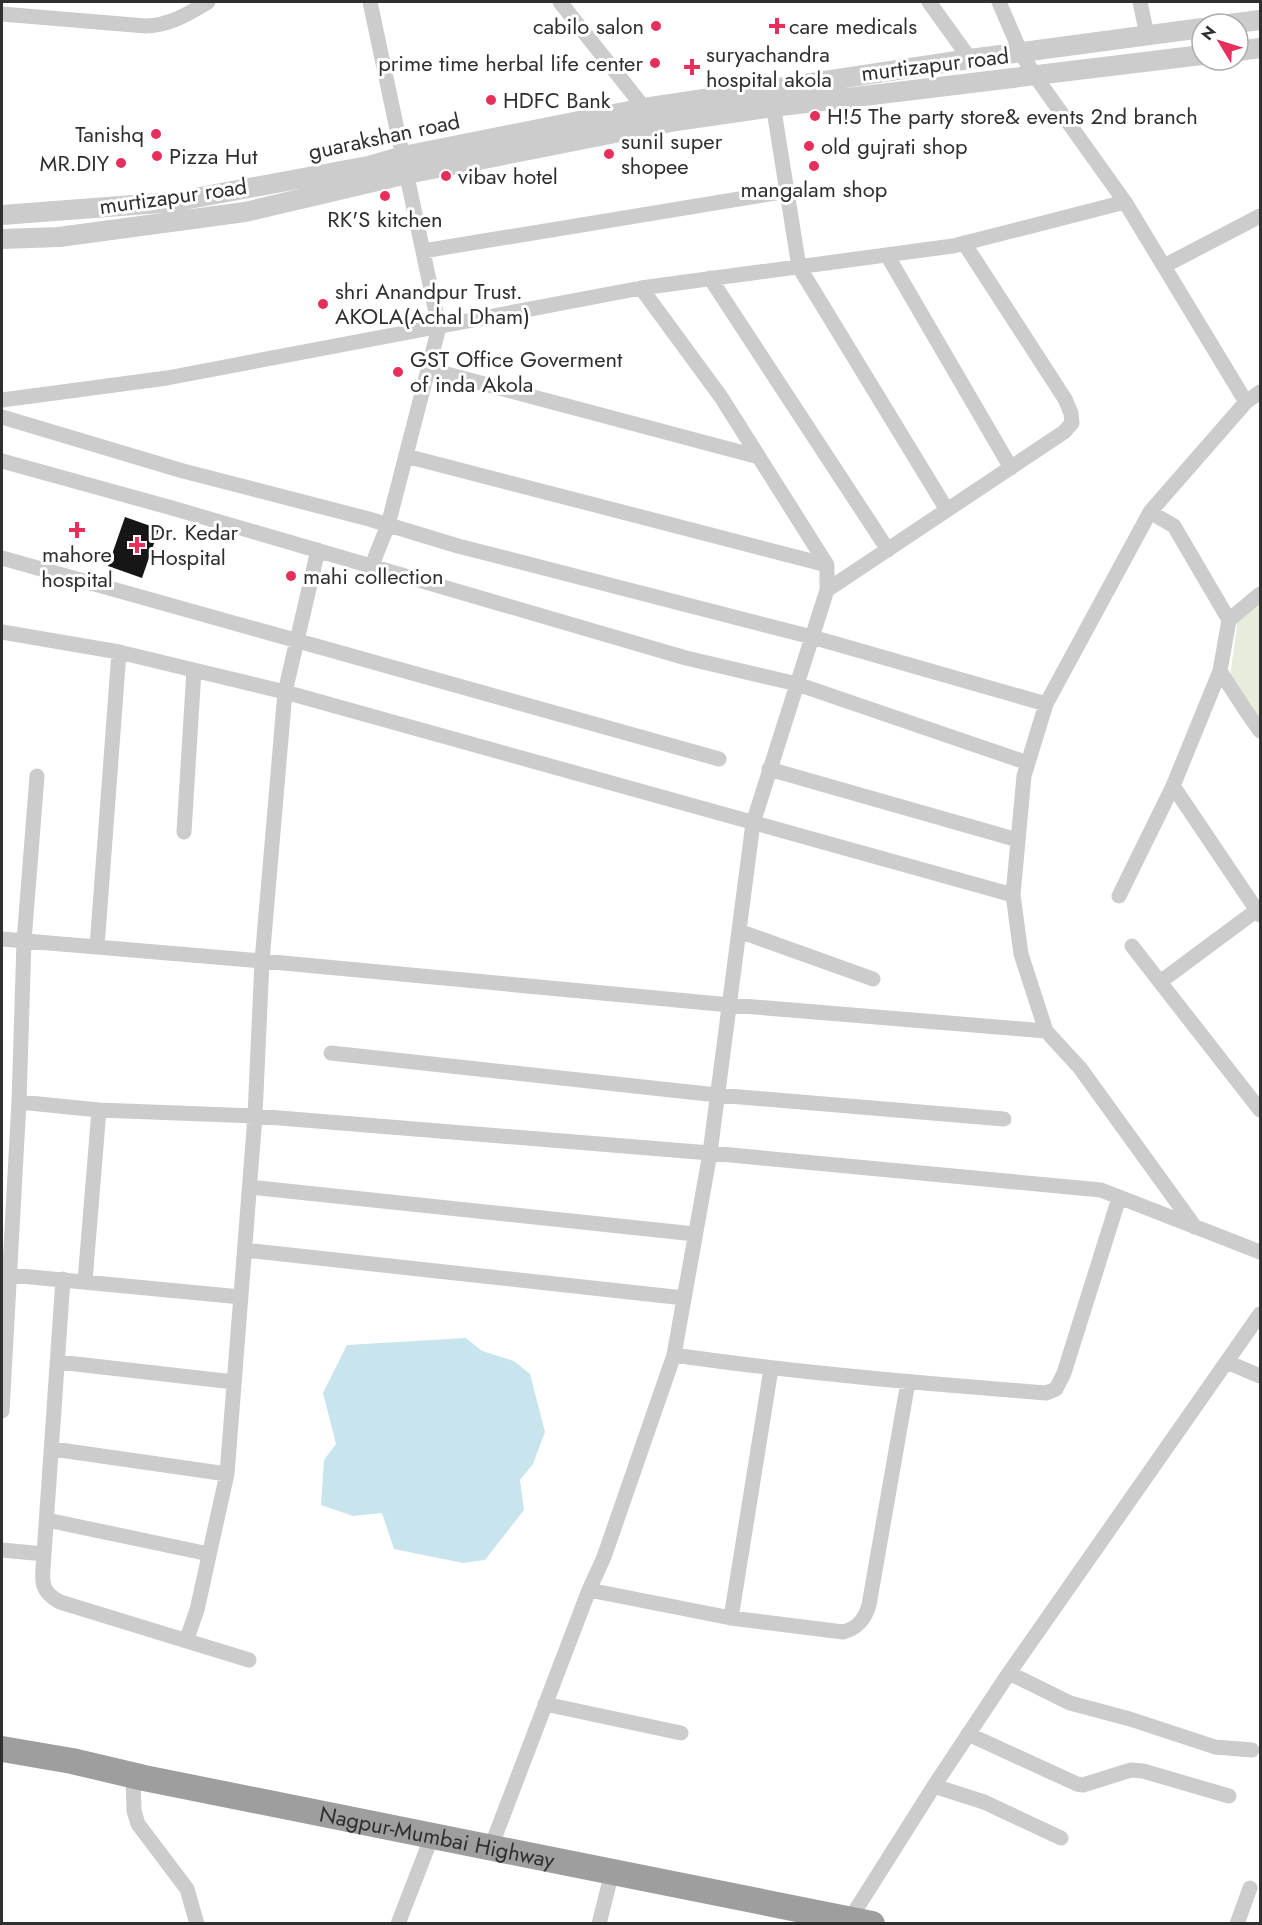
<svg xmlns="http://www.w3.org/2000/svg" width="1262" height="1925" font-family="Jost,sans-serif">
	<rect width="100%" height="100%" fill="#fff"/>
	<path fill="#e8ecdc" d="M1260,591V725L1229,684L1239,611Z"/>
	<path fill="#c8e4ec" d="M466,1338L482,1351L514,1361L530,1374L545,1432L533,1464L520,1480L524,1510L485,1560L463,1563L394,1549L382,1513L353,1516L321,1505L324,1460L336,1444L323,1393L347,1345Z"/>
	<path fill="#161616" d="M125,517L159,529L142,578L108,566Z"/>
	<g fill="none" stroke-linecap="round" stroke-linejoin="round">
		<path stroke="#ccc" stroke-width="15" d="M370,2L439,327L388,525L372,565
			M560,2L649,114
			M929,2L970,59
			M999,2L1021,53L1035,76L1125,202L1246,402
			M1140,2L1147,35
			M2,14L146,26C170,25 188,14 208,2
			M772,98L799,267L947,510
			M423,251L788,191
			M887,255L1011,468
			M1164,266L1260,216
			M710,278L888,550
			M428,369L759,457
			M2,400L167,378L641,288L953,246L1125,202
			M2,417L183,471L369,519L458,546L812,637L1046,704
			M406,456L827,565
			M2,461L172,508L686,658L797,684L1028,763
			M1150,512L1174,526L1229,620L1220,671L1246,711L1260,731
			M2,558L719,759
			M827,590L1064,432L1072,423L1071,413L1065,399L964,243
			M1229,620L1260,594
			M2,632L119,652L285,692L1013,895
			M769,769L1018,840
			M1173,786L1260,915
			M184,832L194,670
			M1119,896L1173,786L1220,671
			M1257,910L1160,982L1260,1110
			M739,931L873,979
			M2,939L262,961L730,1005L1046,1031
			M1132,946L1160,982
			M97,947L119,652
			M331,1053L717,1095L1004,1119
			M19,1102L99,1110L255,1116L710,1153L1101,1190L1260,1252
			M250,1187L695,1234
			M1195,1227L1080,1068L1046,1031L1021,954L1013,895L1024,776L1046,704L1150,512L1246,402L1260,392
			M245,1250L684,1298
			M10,1275L241,1297
			M63,1279L44,1554C43,1577 37,1590 60,1602L249,1660
			M85,1281L99,1110
			M674,1355C798,1373 921,1383 1046,1393L1056,1389L1064,1373L1119,1198
			M58,1362L234,1382
			M1227,1362L1260,1376
			M2,1411L19,1102L24,941L37,776
			M53,1449L227,1474
			M47,1520L209,1554
			M2,1550L44,1554
			M589,1590L731,1618L843,1632C858,1628 865,1619 869,1605L908,1382
			M731,1618L771,1369
			M186,1641L197,1610L227,1474L255,1116L262,961L285,692L318,550
			M1009,1673L1070,1703L1130,1719L1215,1747L1252,1750
			M545,1704L681,1733
			M968,1734L1077,1784L1083,1785L1131,1770L1143,1771L1229,1796
			M133,1776L134,1811L138,1824L187,1889L197,1924
			M934,1786L984,1802L1061,1838
			M491,1847L589,1590L604,1557L674,1355L710,1153L753,823L827,590V565L721,397L641,288
			M850,1919L934,1786L1009,1673L1260,1314
			M398,1924L432,1836
			M599,1924L612,1872
			M1237,1924L1250,1888"/>
		<path stroke="#ccc" stroke-width="20" d="M1229,24L1260,20
			M1238,51L1260,48
			M2,215L173,202L368,166L403,156L644,108L970,59L1202,28
			M2,239L59,237L245,212L407,174L676,121L773,107L1202,55"/>
		<path stroke="#9e9e9e" stroke-width="26" id="s1" d="M2,1749L72,1761L144,1778L872,1924"/>
	</g>
	<g fill="#e72f5c" stroke="#fff" stroke-width="2">
		<circle cx="656" cy="26" r="6"/>
		<path d="M774 17h6v6h6v6h-6v6h-6v-6h-6v-6h6z"/>
		<circle cx="655" cy="63" r="6"/>
		<path d="M689 58h6v6h6v6h-6v6h-6v-6h-6v-6h6z"/>
		<circle cx="491" cy="100" r="6"/>
		<circle cx="815" cy="116" r="6"/>
		<circle cx="156" cy="134" r="6"/>
		<circle cx="809" cy="146" r="6"/>
		<circle cx="609" cy="154" r="6"/>
		<circle cx="157" cy="156" r="6"/>
		<circle cx="121" cy="163" r="6"/>
		<circle cx="814" cy="166" r="6"/>
		<circle cx="446" cy="176" r="6"/>
		<circle cx="385" cy="196" r="6"/>
		<circle cx="323" cy="304" r="6"/>
		<circle cx="398" cy="372" r="6"/>
		<path d="M74 521h6v6h6v6h-6v6h-6v-6h-6v-6h6z"/>
		<path d="M134 536h6v6h6v6h-6v6h-6v-6h-6v-6h6z"/>
		<circle cx="291" cy="576" r="6"/>
	</g>
	<g text-anchor="middle" stroke-width="6" stroke-linejoin="round" paint-order="stroke">
		<g font-size="22" fill="#2f2f2f" stroke="#fff" text-anchor="start">
			<text x="644" y="34" text-anchor="end">cabilo salon</text>
			<text x="789" y="34">care medicals</text>
			<text x="706" y="62">suryachandra<tspan x="706" dy="25">hospital akola</tspan></text>
			<text x="643" y="71" text-anchor="end">prime time herbal life center</text>
			<text x="503" y="108">HDFC Bank</text>
			<text x="827" y="124">H!5 The party store&amp; events 2nd branch</text>
			<text x="144" y="142" text-anchor="end">Tanishq</text>
			<text x="621" y="149">sunil super<tspan x="621" dy="25">shopee</tspan></text>
			<text x="821" y="154">old gujrati shop</text>
			<text x="169" y="164">Pizza Hut</text>
			<text x="109" y="171" text-anchor="end">MR.DIY</text>
			<text x="458" y="184">vibav hotel</text>
			<text x="814" y="197" text-anchor="middle">mangalam shop</text>
			<text x="385" y="227" text-anchor="middle">RK'S kitchen</text>
			<text x="335" y="299">shri Anandpur Trust.<tspan x="335" dy="25">AKOLA(Achal Dham)</tspan></text>
			<text x="410" y="367">GST Office Goverment<tspan x="410" dy="25">of inda Akola</tspan></text>
			<text x="150" y="540">Dr. Kedar<tspan x="150" dy="25">Hospital</tspan></text>
			<text x="77" y="562" text-anchor="middle">mahore<tspan x="77" dy="25">hospital</tspan></text>
			<text x="303" y="584">mahi collection</text>
		</g>
		<g font-size="22" fill="#2f2f2f" stroke="#fff">
			<text transform="translate(935 64) rotate(-7)" y="8">murtizapur road</text>
			<text transform="translate(384 136) rotate(-12)" y="8">guarakshan road</text>
			<text transform="translate(173 196) rotate(-8)" y="8">murtizapur road</text>
			<text dy="8" stroke="none"><textPath href="#s1" startOffset="444">Nagpur-Mumbai Highway</textPath></text>
		</g>
	</g>
	<rect width="1262" height="1925" fill="none" stroke="#2f2f2f" stroke-width="6"/>
	<g transform="translate(1220 42) rotate(308)"><circle r="28" fill="#ffffff" stroke="#acacac" stroke-width="1.5"/>
	<path d="M0-4.5L10 22L0 15L-10 22Z" fill="#e72f5c"/>
	<text y="-9" font-size="16" font-weight="bold" text-anchor="middle" fill="#2f2f2f">N</text>
	</g>
</svg>
